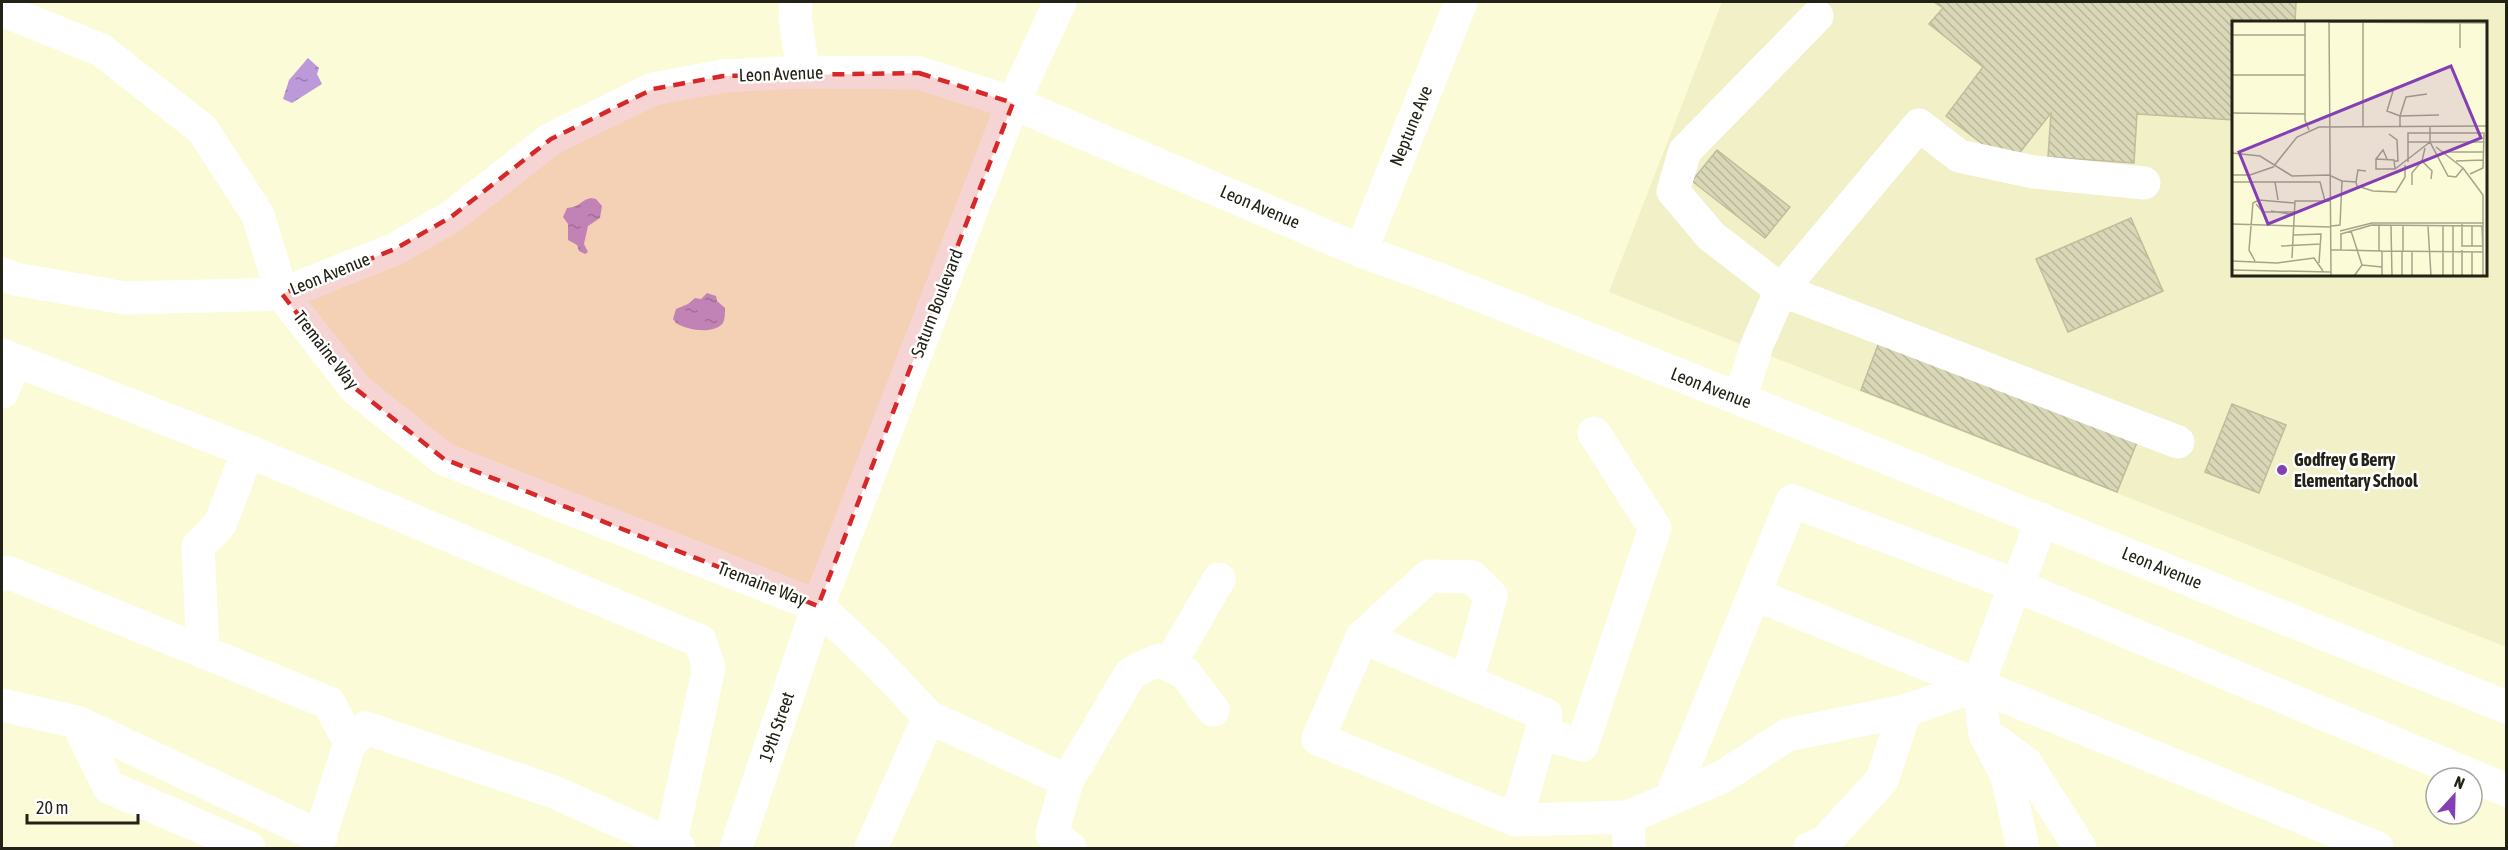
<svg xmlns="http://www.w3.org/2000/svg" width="2508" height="850" font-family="'Asap Condensed',sans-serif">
	<defs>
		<pattern id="water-ripples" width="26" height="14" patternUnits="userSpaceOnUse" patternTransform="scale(1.5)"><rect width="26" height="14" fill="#bc9ad9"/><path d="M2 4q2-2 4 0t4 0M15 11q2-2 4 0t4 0" fill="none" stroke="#987daf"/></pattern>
		<pattern id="building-back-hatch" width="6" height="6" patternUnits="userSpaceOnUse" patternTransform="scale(1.5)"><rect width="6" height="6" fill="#d9d7b6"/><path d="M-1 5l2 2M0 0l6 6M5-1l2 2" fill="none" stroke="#bab89c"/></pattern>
	</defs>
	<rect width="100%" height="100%" fill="#fcfbd8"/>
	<path fill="#f1f0c6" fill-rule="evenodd" d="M1722,2H2506V647L1609,292ZM2234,22H2486V274H2234Z"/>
	<path fill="url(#water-ripples)" d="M308,58L319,68L317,74L322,84L292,103L283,99L289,80Z
		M591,198L596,199L602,206L600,218L588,226L584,244L588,252L585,254L579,251L577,245L568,240V224L563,217L567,208C580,207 581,200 591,198Z
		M707,293L716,296L717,301L725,308C725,313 725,319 723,323C714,335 686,330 676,323L673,319L676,309L688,304L695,298L701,299Z"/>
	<path fill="url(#building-back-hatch)" stroke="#bebd9c" stroke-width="1.5" d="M1934,2H2296L2295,22H2234V120L2137,114L2134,163L2048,157L2051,113L2010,165L1946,116L1983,67L1929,24L1943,8Z
		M1717,150L1790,207L1765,238L1692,181Z
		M2131,218L2163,291L2068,332L2036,259Z
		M1881,337L2138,440L2117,492L1861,390Z
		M2232,404L2286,425L2259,493L2205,472Z"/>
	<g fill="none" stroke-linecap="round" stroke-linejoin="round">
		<path stroke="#fff" stroke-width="33" d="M796,2L795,17L803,72
			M2,10L101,50L202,129L258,215L282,294L356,389L444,459L818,606L874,659L929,717L871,848
			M1817,16L1685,151L1673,191L1711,236L1781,290L1919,125L1959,156L2034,172L2144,183
			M1361,251L1461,2
			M2,274L14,279L125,298L282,294L395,249L451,217L551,139L653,89L723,76L803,72L919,73L1013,103L1361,251L1441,280L1740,399L2506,707
			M2,355L248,451L700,641L709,668L670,845
			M2,392L16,361
			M1740,399L1757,345L1781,290L2178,442
			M2,575L7,572L329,703L350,743
			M1754,594L2377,848
			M1362,637L1429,576L1472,577L1491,596L1467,681
			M203,652L198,547L220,524L248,451
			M1169,665L1219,579
			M2,705L77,722L321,837
			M929,717L1067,781L1052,834L1070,848
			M77,722L109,787L249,848
			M1541,733L1582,745L1655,528L1594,433
			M1993,739L2026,763L2080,848
			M1067,781L1131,673L1158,660L1185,673L1213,710
			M1671,798L1792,501L2015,585L2506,790
			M1628,817L1629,848
			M1516,820L1546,715L1362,637L1318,739L1516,820L1628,817L1724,776L1787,735L1905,711L1978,685
			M316,848L350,743L366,728L554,792L679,848
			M736,848L818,606L1013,103L1060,2
			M1810,848L1824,843L1882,780L1905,711
			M2023,848L2007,776L1985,734L1978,685L2015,585L2024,568L2042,519"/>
	</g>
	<path fill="#d62828" fill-opacity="0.2" stroke="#d62828" stroke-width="4.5" stroke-dasharray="12 8" stroke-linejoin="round" d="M919,73L1013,103L818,606L444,459L356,389L282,294L395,249L451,217L551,139L653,89L723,76Z"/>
	<circle fill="#833fb3" stroke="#fff" stroke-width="2" cx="2282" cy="470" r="6"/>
	<g text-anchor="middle" stroke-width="5" stroke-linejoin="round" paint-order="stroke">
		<g font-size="18" fill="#232216" stroke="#fff">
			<text transform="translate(781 74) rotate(-2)" y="6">Leon Avenue</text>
			<text transform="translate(1411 126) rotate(-68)" y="6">Neptune Ave</text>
			<text transform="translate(1260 207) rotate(23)" y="6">Leon Avenue</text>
			<text transform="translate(330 274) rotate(-22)" y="6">Leon Avenue</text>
			<text transform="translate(937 303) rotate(-69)" y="6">Saturn Boulevard</text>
			<text transform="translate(326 350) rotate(52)" y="6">Tremaine Way</text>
			<text transform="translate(1711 388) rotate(21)" y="6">Leon Avenue</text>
			<text transform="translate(2162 568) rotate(22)" y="6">Leon Avenue</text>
			<text transform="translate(762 584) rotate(21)" y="6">Tremaine Way</text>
			<text transform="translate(777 727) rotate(-71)" y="6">19th Street</text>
		</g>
		<g font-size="18" font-weight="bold" fill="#232216" stroke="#fff" text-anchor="start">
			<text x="2294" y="466">Godfrey G Berry<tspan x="2294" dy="21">Elementary School</tspan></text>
		</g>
	</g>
	<g transform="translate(2232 21)">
		<rect width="255" height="255" fill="#fcfbd8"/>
		<path fill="none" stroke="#a5a48a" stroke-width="1.5" d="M73,0V99L77,109M97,0L99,255M97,1L255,2M131,1V106M0,14H73M228,27V2M0,54H73M161,70L155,90L168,95L174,76L195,73M0,92L73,93M168,105V95L207,94M198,105V121L216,155L224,156L231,147L251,174V255M157,113L165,119L166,140H163M176,121H251M204,126L231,147M211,131H251M0,132L28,135L60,155L97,154L110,160L108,204L99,205M144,138L151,129L155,138M190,140L200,150L199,158M224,140L251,139M176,141V112H252L251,147L238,153M163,148L162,139L144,138V148H163L198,121M0,154H18L41,146L65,116L87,106L255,105M110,160L124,161L125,165L141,170L164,171L173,156V144M0,161H88L93,180M43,161L46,179M124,161L126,149L134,150M180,164V152L190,140L193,127M24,183L31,191H63M39,190L63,194M0,203L99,206M230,203V225H240M159,205L160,255M196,205L199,255M221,205V255M240,205V225H250M108,210L140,202H252M119,210L130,244M109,213L140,204L250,205L251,231L150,230V255M62,214L89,213L87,242M49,225L89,223M99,229H109V212M109,229L150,230M230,229V255M147,230V204M170,230V255M171,230V205M60,237L63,180H98M0,240L45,242L82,237L91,250M23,240L17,229L21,182L27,179L62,182M0,249L99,251M122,255L130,244L150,246M180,255V230M211,255V205M240,255V231"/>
		<path fill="#833fb3" fill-opacity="0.15" stroke="#833fb3" stroke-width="3" d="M219,45L249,117L36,203L7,131Z"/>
		<rect width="255" height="255" fill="none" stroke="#232216" stroke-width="3"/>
	</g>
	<rect width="2508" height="850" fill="none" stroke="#232216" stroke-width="6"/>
	<g transform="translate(2454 796) rotate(22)"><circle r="28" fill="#ffffff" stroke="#a7a7a2" stroke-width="1.5"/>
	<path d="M0-4.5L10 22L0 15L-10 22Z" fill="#833fb3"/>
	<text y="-9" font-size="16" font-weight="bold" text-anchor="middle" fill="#232216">N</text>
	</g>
	<path d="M27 814v9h111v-9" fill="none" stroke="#232216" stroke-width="3"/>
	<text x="36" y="814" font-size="18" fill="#232216" stroke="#ffffff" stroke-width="4.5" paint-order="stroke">20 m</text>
</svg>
